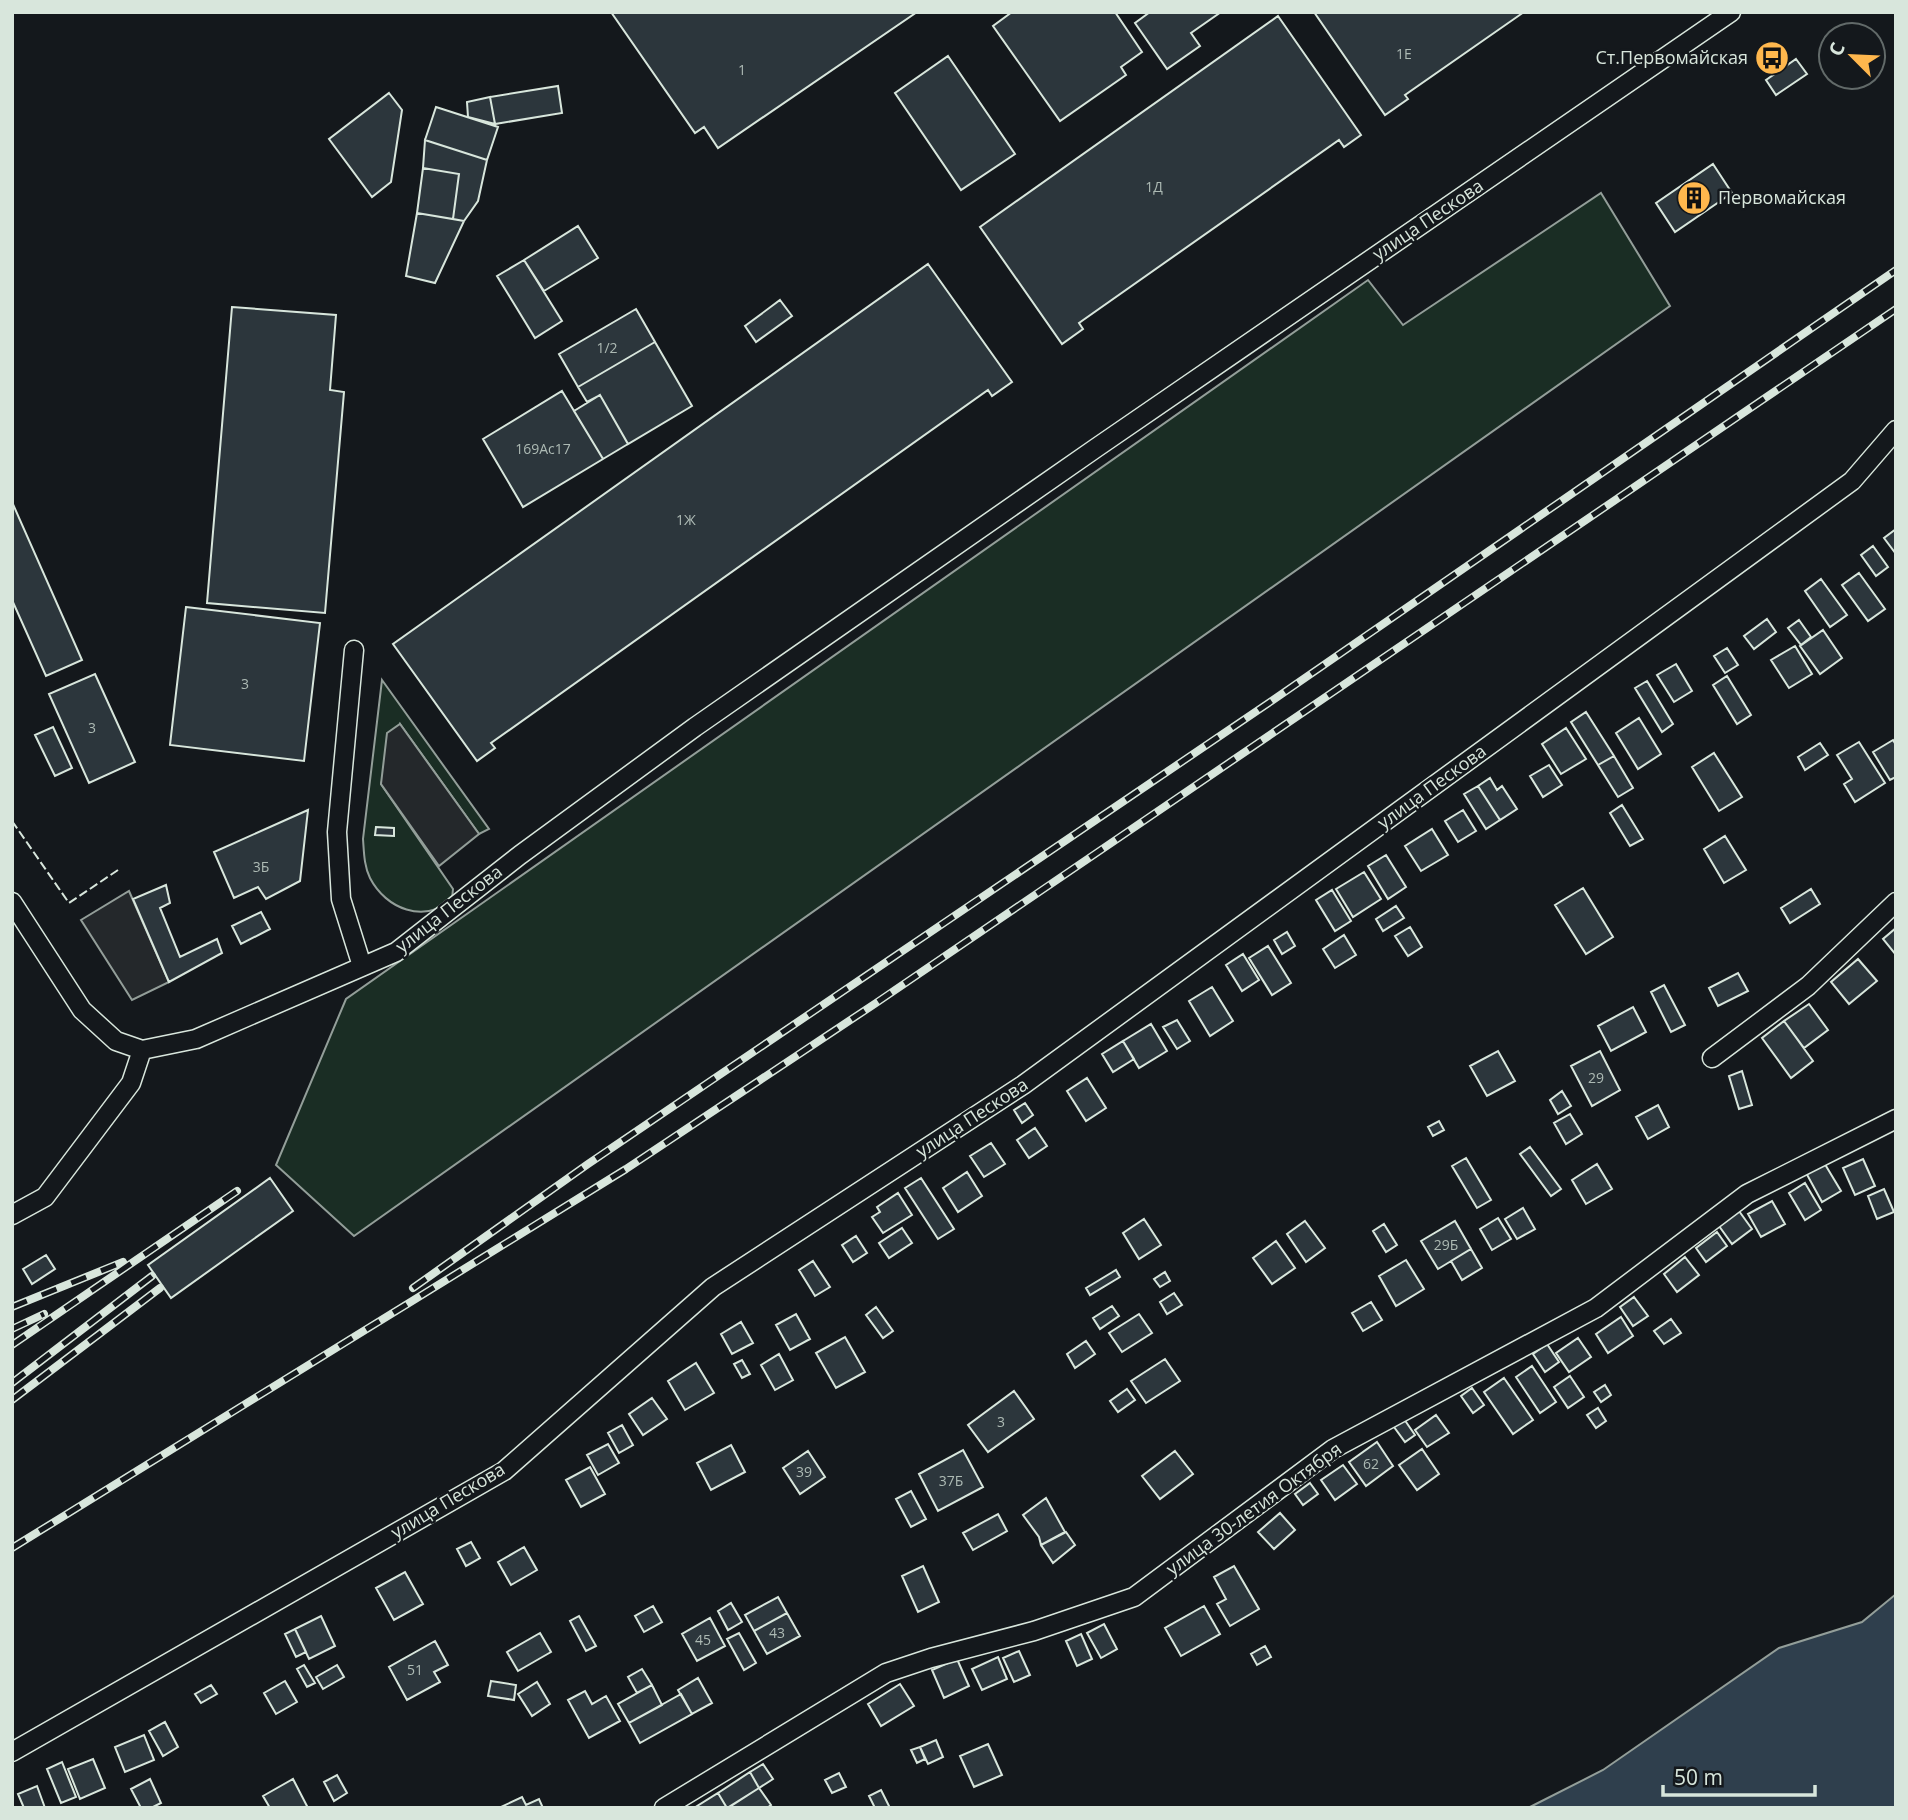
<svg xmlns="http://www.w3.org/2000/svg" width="1908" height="1820" font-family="'Open Sans',sans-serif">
	<rect width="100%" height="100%" fill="#14181c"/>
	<path fill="#1a2d24" stroke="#939e99" stroke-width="2" d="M1601,193L1670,306L354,1236L276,1165L346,999L1368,280L1403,325Z
		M382,680L489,829L479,834L400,724L381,784L453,889L452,899C424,924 386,909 370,878C364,866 364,852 363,839Z"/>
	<path fill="#24282b" stroke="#939e99" stroke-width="2" d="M400,724L479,834L439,866L381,784L387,733Z
		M129,891L169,982L132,1000L81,920Z"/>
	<path fill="#2f3f4d" stroke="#939e99" stroke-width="2" d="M1896,1594V1808H1528L1603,1770L1779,1648L1862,1622Z"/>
	<path fill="#2c363c" stroke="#d8e6dc" stroke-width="2" d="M611,12H917L718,148L704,127L695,133Z
		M1012,12H1115L1142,52L1121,67L1126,75L1060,121L993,26Z
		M1150,12H1221L1191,33L1200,46L1167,69L1135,23Z
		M1314,12H1524L1405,95L1408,99L1385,115Z
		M1278,16L1361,135L1344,147L1339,140L1079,323L1083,329L1062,344L980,227Z
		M948,56L1015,154L961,190L895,93Z
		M1796,59L1807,74L1776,95L1766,80Z
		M558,86L562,113L495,124L490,97Z
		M389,93L402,110L391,182L372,197L329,139Z
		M490,97L495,124L468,117L467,102Z
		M436,107L498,127L487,160L425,140Z
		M425,140L487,160L478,201L464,221L453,219L459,174L423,168Z
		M1713,164L1732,193L1675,232L1656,203Z
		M423,168L459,174L453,219L417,213Z
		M417,213L464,221L435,283L406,276Z
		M578,226L598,258L544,291L524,260Z
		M524,260L562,321L535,338L497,276Z
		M928,264L1012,382L992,396L988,390L491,743L495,748L477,761L393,644Z
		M780,300L792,316L756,342L745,326Z
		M232,307L336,315L330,390L344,392L325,613L207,603Z
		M636,309L655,342L578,387L559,354Z
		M655,342L692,406L628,444L600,395L587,402L578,387Z
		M562,391L603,459L523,507L483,439Z
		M600,395L628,444L603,459L574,411Z
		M12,502L82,660L46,676L12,600Z
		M1896,529V554L1884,538Z
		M1873,546L1888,567L1876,576L1861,555Z
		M1859,573L1885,609L1868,621L1842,585Z
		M1821,579L1847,615L1830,627L1805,591Z
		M186,607L320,623L304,761L170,745Z
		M1767,619L1776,632L1754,649L1744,636Z
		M1799,620L1811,637L1801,645L1788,628Z
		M1823,630L1842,658L1820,674L1800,646Z
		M1795,646L1812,674L1789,688L1771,660Z
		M1727,648L1738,665L1725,673L1714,656Z
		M1676,664L1692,691L1674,702L1657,675Z
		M95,674L135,762L89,783L49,694Z
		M1727,676L1751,715L1737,724L1713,685Z
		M1647,681L1673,724L1662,732L1635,688Z
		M1586,712L1614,756L1598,765L1571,722Z
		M1639,718L1661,754L1638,769L1616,733Z
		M53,727L72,768L55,776L35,735Z
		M1566,728L1586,759L1561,774L1542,744Z
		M1893,740L1896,745V777L1890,780L1873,752Z
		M1859,742L1885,783L1855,802L1844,784L1852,779L1837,755Z
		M1820,743L1828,755L1805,770L1798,757Z
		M1714,753L1742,797L1719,811L1692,767Z
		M1614,756L1633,788L1618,797L1598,765Z
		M1549,765L1562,785L1543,797L1530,776Z
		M1490,778L1497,790L1502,786L1517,809L1500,820L1478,786Z
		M1478,786L1500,820L1486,829L1464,794Z
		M1622,805L1643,839L1630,846L1610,813Z
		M308,810L300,881L266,899L258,887L234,898L214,852Z
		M1463,810L1476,831L1458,842L1445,821Z
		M376,827L394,828V836L375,835Z
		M1432,829L1448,855L1421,871L1405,846Z
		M1725,836L1746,870L1724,883L1704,849Z
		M1386,855L1406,887L1388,899L1368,866Z
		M1364,872L1381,899L1353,917L1336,889Z
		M166,885L170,903L160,908L180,957L217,939L222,953L169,982L133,899Z
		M1583,888L1613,937L1586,954L1555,905Z
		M1811,889L1820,904L1790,923L1781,908Z
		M1332,890L1351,921L1335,931L1316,900Z
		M1396,906L1404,918L1383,931L1376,919Z
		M261,912L270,929L241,944L232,926Z
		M1410,927L1422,947L1408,956L1395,936Z
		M1896,928V955L1883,939Z
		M1287,932L1295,946L1282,954L1274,940Z
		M1344,935L1356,955L1335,968L1323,949Z
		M1268,946L1291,983L1272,995L1249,958Z
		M1243,954L1259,980L1242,991L1226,965Z
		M1858,959L1877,981L1849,1004L1831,982Z
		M1738,973L1748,991L1718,1006L1709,988Z
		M1664,985L1685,1025L1671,1032L1651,992Z
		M1212,987L1233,1021L1210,1036L1189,1001Z
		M1809,1004L1828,1030L1804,1048L1784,1021Z
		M1633,1007L1646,1032L1611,1051L1598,1026Z
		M1177,1020L1190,1041L1177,1049L1163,1027Z
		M1784,1021L1813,1061L1791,1078L1762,1038Z
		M1151,1024L1167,1051L1139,1068L1123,1041Z
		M1123,1041L1134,1059L1113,1072L1102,1054Z
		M1498,1051L1515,1081L1487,1096L1470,1066Z
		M1600,1051L1620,1090L1592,1106L1571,1066Z
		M1742,1071L1752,1105L1739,1109L1729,1076Z
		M1087,1078L1106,1108L1086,1121L1067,1091Z
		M1562,1091L1571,1106L1558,1114L1550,1100Z
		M1025,1103L1033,1115L1022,1123L1014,1110Z
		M1658,1105L1669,1127L1648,1139L1636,1117Z
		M1570,1114L1582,1134L1566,1144L1554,1123Z
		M1439,1121L1444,1130L1433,1136L1428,1127Z
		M1035,1128L1047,1146L1029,1158L1017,1140Z
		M991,1143L1005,1164L984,1177L970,1156Z
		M1530,1147L1561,1189L1551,1196L1520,1154Z
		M1466,1158L1491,1200L1477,1208L1452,1166Z
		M1863,1159L1875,1186L1855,1195L1843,1168Z
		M1823,1161L1841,1191L1822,1202L1805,1171Z
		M1597,1164L1612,1189L1586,1204L1572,1180Z
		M967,1172L982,1196L958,1212L943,1188Z
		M270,1178L293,1211L171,1298L148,1265Z
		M921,1178L954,1229L938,1239L905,1188Z
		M1805,1183L1821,1210L1805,1220L1789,1193Z
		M1884,1189L1894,1212L1877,1219L1868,1196Z
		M898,1193L912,1215L883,1233L872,1217L880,1212L877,1207Z
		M1772,1201L1785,1224L1761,1237L1748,1214Z
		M1523,1208L1535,1229L1517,1239L1505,1219Z
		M1739,1211L1752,1229L1732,1244L1719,1226Z
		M1498,1218L1511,1239L1492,1250L1480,1229Z
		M1144,1219L1161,1245L1139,1259L1123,1233Z
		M1305,1221L1325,1248L1306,1262L1287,1234Z
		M1455,1221L1471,1249L1438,1269L1421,1241Z
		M1384,1224L1397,1245L1386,1252L1373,1231Z
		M902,1228L912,1243L889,1258L879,1243Z
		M1717,1232L1727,1246L1706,1262L1696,1248Z
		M856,1236L867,1253L853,1262L842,1245Z
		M1276,1241L1295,1268L1272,1284L1253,1258Z
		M1471,1249L1482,1268L1462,1280L1451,1261Z
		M46,1255L55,1269L32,1284L23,1269Z
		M1685,1257L1699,1275L1677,1292L1664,1274Z
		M1406,1260L1424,1289L1396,1306L1379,1276Z
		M813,1261L830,1287L815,1296L799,1270Z
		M1116,1270L1120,1277L1090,1295L1086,1288Z
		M1165,1272L1170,1281L1160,1287L1154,1279Z
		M1174,1293L1182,1305L1167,1314L1160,1302Z
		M1634,1297L1648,1316L1633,1326L1620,1307Z
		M1371,1302L1382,1320L1363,1331L1352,1313Z
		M1112,1306L1119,1316L1100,1329L1093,1318Z
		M876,1307L893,1331L883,1338L866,1315Z
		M796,1314L810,1339L790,1350L776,1325Z
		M1139,1314L1152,1333L1122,1352L1109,1333Z
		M1621,1317L1633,1336L1608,1353L1596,1334Z
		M1671,1319L1681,1333L1664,1344L1654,1331Z
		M741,1322L753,1343L732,1354L721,1334Z
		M845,1337L865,1372L836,1388L816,1353Z
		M1578,1338L1591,1357L1569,1372L1556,1353Z
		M1086,1341L1095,1354L1075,1368L1067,1354Z
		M1547,1344L1559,1362L1545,1372L1533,1354Z
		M779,1354L793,1380L775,1390L761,1365Z
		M1165,1359L1180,1381L1146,1403L1131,1381Z
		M742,1360L750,1374L742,1378L734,1364Z
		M696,1363L714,1393L685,1410L668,1381Z
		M1532,1366L1556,1402L1540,1413L1516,1377Z
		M1570,1376L1584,1397L1568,1408L1554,1387Z
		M1504,1378L1533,1420L1513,1434L1484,1392Z
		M1605,1385L1611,1395L1601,1402L1594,1392Z
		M1472,1388L1484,1405L1473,1413L1461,1396Z
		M1127,1389L1135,1400L1118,1412L1110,1401Z
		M1014,1391L1034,1419L988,1452L968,1425Z
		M652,1398L667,1419L643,1435L629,1414Z
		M1598,1408L1606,1421L1596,1428L1587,1415Z
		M1436,1415L1449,1433L1427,1447L1415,1430Z
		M1404,1419L1415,1435L1405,1442L1394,1427Z
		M622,1425L633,1445L619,1453L608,1433Z
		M1377,1442L1393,1466L1366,1486L1349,1462Z
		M608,1444L619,1463L598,1475L587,1455Z
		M731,1445L745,1472L711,1490L697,1463Z
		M1422,1449L1439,1474L1417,1490L1399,1465Z
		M963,1450L983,1487L938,1511L919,1474Z
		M808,1451L825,1477L800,1494L783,1468Z
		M1175,1451L1193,1474L1160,1499L1142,1476Z
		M1343,1465L1357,1484L1335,1500L1321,1480Z
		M590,1467L605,1494L581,1507L566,1480Z
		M1310,1483L1318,1494L1303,1505L1295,1494Z
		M911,1491L926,1519L911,1527L896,1499Z
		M1046,1498L1065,1532L1041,1545L1039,1537L1023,1515Z
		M1280,1513L1295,1530L1274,1549L1258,1532Z
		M998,1514L1007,1531L973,1550L963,1533Z
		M1066,1532L1075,1545L1053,1563L1041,1545Z
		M471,1542L480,1558L466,1566L457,1549Z
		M524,1547L537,1570L511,1585L498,1562Z
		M923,1566L939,1602L918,1612L902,1576Z
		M1234,1566L1259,1609L1230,1626L1217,1604L1226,1599L1214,1577Z
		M405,1572L423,1604L394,1620L376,1588Z
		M778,1597L787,1613L754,1631L745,1615Z
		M731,1603L742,1622L728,1630L718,1611Z
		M653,1606L662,1622L644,1632L635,1616Z
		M1204,1606L1220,1634L1181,1656L1165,1628Z
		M787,1613L800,1636L767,1654L754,1631Z
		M321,1616L335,1646L309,1659L295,1629Z
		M579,1616L596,1646L586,1651L570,1621Z
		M710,1618L725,1646L697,1661L682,1634Z
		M1104,1624L1117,1649L1101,1658L1087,1633Z
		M295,1629L306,1652L296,1657L285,1634Z
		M540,1633L551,1652L518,1671L507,1652Z
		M739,1633L756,1663L744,1670L727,1639Z
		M1081,1634L1092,1659L1077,1666L1066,1641Z
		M435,1641L448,1665L434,1672L440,1682L407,1700L389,1667Z
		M1265,1646L1271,1657L1257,1665L1251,1654Z
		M1019,1651L1030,1675L1014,1682L1003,1658Z
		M998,1657L1007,1679L982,1690L972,1669Z
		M957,1659L969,1686L944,1698L932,1670Z
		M304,1665L315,1683L307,1687L297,1669Z
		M337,1665L344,1677L323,1689L316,1677Z
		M642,1669L652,1685L637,1693L628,1677Z
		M698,1678L712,1703L692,1714L678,1690Z
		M285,1681L297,1702L276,1714L264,1693Z
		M491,1681L516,1685L514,1700L488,1696Z
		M537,1682L550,1704L532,1716L518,1694Z
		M900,1684L914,1706L881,1726L868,1704Z
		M211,1685L217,1694L201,1703L195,1694Z
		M652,1685L662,1705L629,1723L618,1704Z
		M585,1691L592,1704L606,1696L620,1721L589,1738L568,1700Z
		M681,1694L692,1714L640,1743L629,1723Z
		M165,1722L178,1747L163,1756L149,1731Z
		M144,1735L154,1760L125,1772L115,1747Z
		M936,1740L943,1757L928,1764L920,1747Z
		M988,1744L1002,1775L974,1787L960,1756Z
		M920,1747L925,1759L917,1763L911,1750Z
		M93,1759L105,1788L80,1799L68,1769Z
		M62,1762L76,1797L61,1803L47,1769Z
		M763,1764L773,1779L759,1788L750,1772Z
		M750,1772L759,1788L727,1808L718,1793Z
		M839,1773L846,1787L832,1793L825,1780Z
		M337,1775L347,1793L334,1801L324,1782Z
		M150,1779L161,1803L151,1808H141L131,1789Z
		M293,1779L308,1808H270L263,1796Z
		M37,1786L45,1808H24L18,1794Z
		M759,1788L771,1805L767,1808H728Z
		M881,1790L890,1808H875L869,1796Z
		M718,1793L727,1808H694Z
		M522,1797L526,1805L539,1799L543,1808H499Z"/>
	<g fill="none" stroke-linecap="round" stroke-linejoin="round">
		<g stroke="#d8e6dc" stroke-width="21">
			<path id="street" d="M354,650L337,832L341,899L362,966
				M12,902L82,1010L116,1041L142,1050
				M1712,1058L1808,986L1896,902
				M12,1215L45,1197L131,1083L142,1050L196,1039L396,952L520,855L695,727L1096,448L1731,12
				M12,1752L504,1471L713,1287L1023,1085L1852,481L1896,430
				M664,1808L886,1673L931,1658L1034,1631L1134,1597L1333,1449L1596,1308L1747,1194L1896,1119"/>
		</g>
		<use href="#street" stroke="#14181c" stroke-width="18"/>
		<g stroke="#d8e6dc" stroke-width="8">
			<path id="rail" d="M413,1288L588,1164L1273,700L1896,270
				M12,1307L123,1262
				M12,1329L44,1314
				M12,1345L237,1191
				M12,1383L152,1276
				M12,1400L160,1288
				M12,1548L626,1169L876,1003L1896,309"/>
		</g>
		<use href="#rail" stroke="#14181c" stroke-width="5" stroke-dasharray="16" stroke-linecap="butt"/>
		<path stroke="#d8e6dc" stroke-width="2" stroke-dasharray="9 3.5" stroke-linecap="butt" d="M12,821L69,903L118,870"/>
	</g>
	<defs>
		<g id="bus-disc" transform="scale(1.75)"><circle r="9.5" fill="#ffb74d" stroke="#14181c"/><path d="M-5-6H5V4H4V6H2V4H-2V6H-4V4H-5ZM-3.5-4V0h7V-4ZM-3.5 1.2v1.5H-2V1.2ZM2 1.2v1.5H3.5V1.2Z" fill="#111"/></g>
		<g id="building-disc" transform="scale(1.75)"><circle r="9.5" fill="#ffb74d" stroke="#14181c"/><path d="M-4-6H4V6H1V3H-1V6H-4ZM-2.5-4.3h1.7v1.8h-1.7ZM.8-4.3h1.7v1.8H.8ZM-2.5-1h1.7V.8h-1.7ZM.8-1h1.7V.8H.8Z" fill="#111"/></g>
	</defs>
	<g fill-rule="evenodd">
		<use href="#bus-disc" x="1772" y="58"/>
		<use href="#building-disc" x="1694" y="198"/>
	</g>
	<g text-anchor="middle" stroke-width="5" stroke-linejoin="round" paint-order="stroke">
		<g font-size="14" fill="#adbab4">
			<text x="1404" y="59">1Е</text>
			<text x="742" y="75">1</text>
			<text x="1154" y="192">1Д</text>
			<text x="607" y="353">1/2</text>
			<text x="543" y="454">169Ас17</text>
			<text x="686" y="525">1Ж</text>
			<text x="245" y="689">3</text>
			<text x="92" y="733">3</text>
			<text x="261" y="872">3Б</text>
			<text x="1596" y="1083">29</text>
			<text x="1446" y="1250">29Б</text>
			<text x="1001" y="1427">3</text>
			<text x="1371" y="1469">62</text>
			<text x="804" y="1477">39</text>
			<text x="951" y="1486">37Б</text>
			<text x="777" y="1638">43</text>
			<text x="703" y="1645">45</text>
			<text x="415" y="1675">51</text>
		</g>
		<g font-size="18" fill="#d8e6dc" stroke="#14181c" text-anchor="end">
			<text x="1748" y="64">Ст.Первомайская</text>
			<text x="1718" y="204" text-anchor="start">Первомайская</text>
		</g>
		<g font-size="18" fill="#d8e6dc" stroke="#14181c">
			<text transform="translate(1428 220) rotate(-34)" y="6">улица Пескова</text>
			<text transform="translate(1432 787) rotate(-36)" y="6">улица Пескова</text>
			<text transform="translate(449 909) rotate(-38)" y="6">улица Пескова</text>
			<text transform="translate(972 1118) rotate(-33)" y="6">улица Пескова</text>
			<text transform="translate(448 1501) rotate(-31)" y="6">улица Пескова</text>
			<text transform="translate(1254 1509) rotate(-36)" y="6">улица 30-летия Октября</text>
		</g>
	</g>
	<rect width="1908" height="1820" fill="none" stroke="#d8e6dc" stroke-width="28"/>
	<g transform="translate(1852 56) rotate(294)"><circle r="33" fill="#14181c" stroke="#626a69" stroke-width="2"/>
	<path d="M0-5L12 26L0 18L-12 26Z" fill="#ffb74d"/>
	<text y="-10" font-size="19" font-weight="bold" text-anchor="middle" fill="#d8e6dc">С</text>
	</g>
	<path d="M1663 1785v10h152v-10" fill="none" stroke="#d8e6dc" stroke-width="3.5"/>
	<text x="1674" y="1785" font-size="21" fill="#d8e6dc" stroke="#14181c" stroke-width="5" paint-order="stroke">50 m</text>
</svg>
